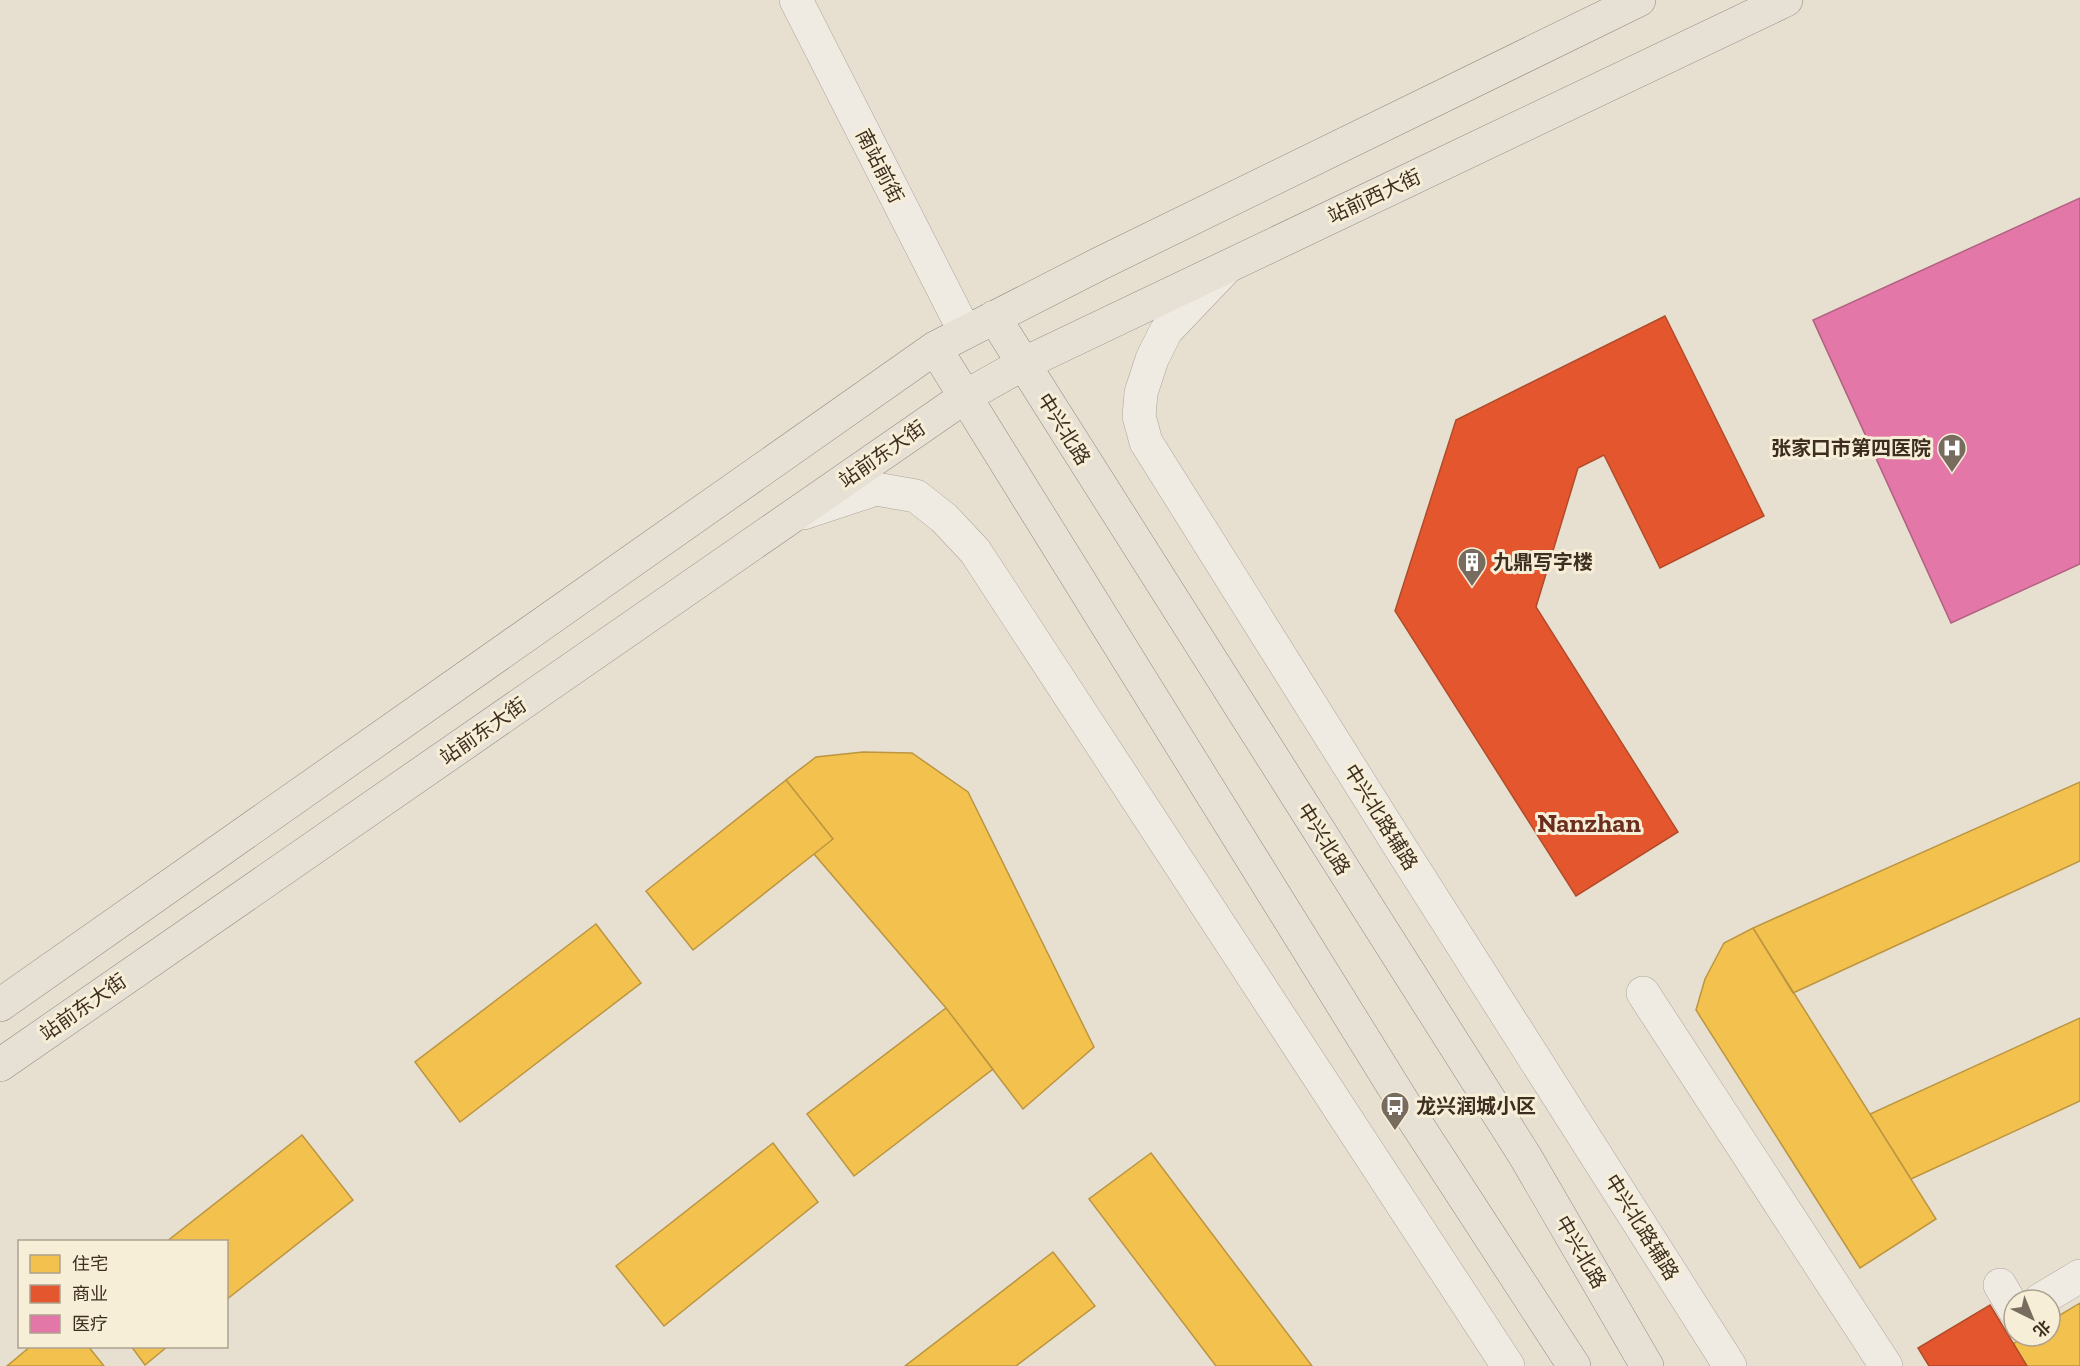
<svg xmlns="http://www.w3.org/2000/svg" width="2080" height="1366" font-family="'Zilla Slab','Noto Sans SC',serif">
	<rect width="100%" height="100%" fill="#e7e0d1"/>
	<path fill="#f2c14e" stroke="#bc9540" stroke-width="1.5" d="M863,752L912,753L968,792L1094,1047L1023,1109L946,1008L814,854L833,839L786,780L816,757Z
		M786,780L833,839L693,950L646,891Z
		M2080,782V861L1793,993L1753,928Z
		M596,924L641,983L460,1122L415,1062Z
		M1753,928L1936,1219L1860,1268L1696,1010L1705,979L1724,943Z
		M946,1008L993,1069L854,1176L807,1114Z
		M2080,1018V1101L1911,1179L1870,1114Z
		M302,1135L353,1200L226,1300V1242H166Z
		M773,1143L818,1202L664,1326L616,1266Z
		M1151,1153L1312,1366H1216L1089,1199Z
		M1053,1252L1095,1306L1016,1366H905Z
		M2080,1303V1366H2027L2013,1344L2025,1336H2050V1321Z
		M31,1346H88L104,1366H7Z
		M131,1346H168L145,1365Z"/>
	<path fill="#e4572e" stroke="#b24b2a" stroke-width="1.5" d="M1665,316L1764,516L1660,568L1604,455L1578,468L1536,607L1678,832L1576,896L1395,611L1456,420Z
		M1990,1305L2027,1366H1929L1918,1348Z"/>
	<path fill="#e377a8" stroke="#b1617f" stroke-width="1.5" d="M2080,198V564L1951,623L1813,320Z"/>
	<g fill="none" stroke-linecap="round" stroke-linejoin="round">
		<g stroke="#ada599" stroke-width="34">
			<path id="minor" d="M796,0L965,332
				M1224,270L1166,331L1152,359L1141,393L1139,416L1146,442L1400,847L1730,1366
				M803,513L876,489L916,496L944,518L975,551L1508,1366
				M1643,993L1886,1366
				M2000,1285L2014,1309
				M2040,1300L2080,1276"/>
		</g>
		<g stroke="#928b80" stroke-width="34">
			<path id="major" d="M994,317L1525,1156L1647,1366
				M935,348L1416,1123L1574,1366
				M0,1005L935,348L1097,265L1639,0
				M0,1065L966,396L1023,364L1786,0"/>
		</g>
		<use href="#minor" stroke="#efebe3" stroke-width="33"/>
		<use href="#major" stroke="#e6e1d4" stroke-width="33"/>
	</g>
	<defs>
		<g id="hospital-pin" transform="scale(1.5)"><path d="M0 17L-7.5 6A9.5 9.5 0 1 1 7.5 6Z" fill="#786c5e" stroke="#f7eed8"/><path d="M-5-5h3v3.5h4V-5h3V5h-3V1.5h-4V5h-3Z" fill="#fff"/></g>
		<g id="building-pin" transform="scale(1.5)"><path d="M0 17L-7.5 6A9.5 9.5 0 1 1 7.5 6Z" fill="#786c5e" stroke="#f7eed8"/><path d="M-4-6H4V6H1V3H-1V6H-4ZM-2.5-4.3h1.7v1.8h-1.7ZM.8-4.3h1.7v1.8H.8ZM-2.5-1h1.7V.8h-1.7ZM.8-1h1.7V.8H.8Z" fill="#fff"/></g>
		<g id="bus-pin" transform="scale(1.5)"><path d="M0 17L-7.5 6A9.5 9.5 0 1 1 7.5 6Z" fill="#786c5e" stroke="#f7eed8"/><path d="M-5-6H5V4H4V6H2V4H-2V6H-4V4H-5ZM-3.5-4V0h7V-4ZM-3.5 1.2v1.5H-2V1.2ZM2 1.2v1.5H3.5V1.2Z" fill="#fff"/></g>
	</defs>
	<g fill-rule="evenodd">
		<use href="#hospital-pin" x="1952" y="448"/>
		<use href="#building-pin" x="1472" y="562"/>
		<use href="#bus-pin" x="1395" y="1106"/>
	</g>
	<g text-anchor="middle" stroke-width="6" stroke-linejoin="round" paint-order="stroke">
		<g font-size="20" fill="#3d2e20" stroke="#f7eed8">
			<text transform="translate(880 166) rotate(63)" y="7">南站前街</text>
			<text transform="translate(1374 196) rotate(-25)" y="7">站前西大街</text>
			<text transform="translate(1064 429) rotate(58)" y="7">中兴北路</text>
			<text transform="translate(882 454) rotate(-35)" y="7">站前东大街</text>
			<text transform="translate(483 731) rotate(-35)" y="7">站前东大街</text>
			<text transform="translate(1381 817) rotate(58)" y="7">中兴北路辅路</text>
			<text transform="translate(1324 839) rotate(58)" y="7">中兴北路</text>
			<text transform="translate(83 1007) rotate(-35)" y="7">站前东大街</text>
			<text transform="translate(1642 1227) rotate(58)" y="7">中兴北路辅路</text>
			<text transform="translate(1581 1252) rotate(60)" y="7">中兴北路</text>
		</g>
		<g font-size="20" font-weight="bold" fill="#3d2e20" stroke="#f7eed8" text-anchor="start">
			<text x="1931" y="455" text-anchor="end">张家口市第四医院</text>
			<text x="1493" y="569">九鼎写字楼</text>
			<text x="1416" y="1113">龙兴润城小区</text>
		</g>
		<g font-size="26" font-weight="bold" fill="#6b2e1e" stroke="#f7eed8">
			<text x="1589" y="832">Nanzhan</text>
		</g>
	</g>
	<rect x="18" y="1240" width="210" height="108" fill="#f7eed8" stroke="#ada18e" stroke-width="1.5"/>
	<rect x="30" y="1255" width="30" height="18" fill="#f2c14e" stroke="#ada18e" stroke-width="1.5"/>
	<text x="72" y="1270" font-size="18" fill="#3d2e20">住宅</text>
	<rect x="30" y="1285" width="30" height="18" fill="#e4572e" stroke="#ada18e" stroke-width="1.5"/>
	<text x="72" y="1300" font-size="18" fill="#3d2e20">商业</text>
	<rect x="30" y="1315" width="30" height="18" fill="#e377a8" stroke="#ada18e" stroke-width="1.5"/>
	<text x="72" y="1330" font-size="18" fill="#3d2e20">医疗</text>
	<g transform="translate(2032 1318) rotate(137)"><circle r="28" fill="#f7eed8" stroke="#ada18e" stroke-width="1.5"/>
	<path d="M0-4.5L10 22L0 15L-10 22Z" fill="#786c5e"/>
	<text y="-9" font-size="16" font-weight="bold" text-anchor="middle" fill="#3d2e20">北</text>
	</g>
</svg>
